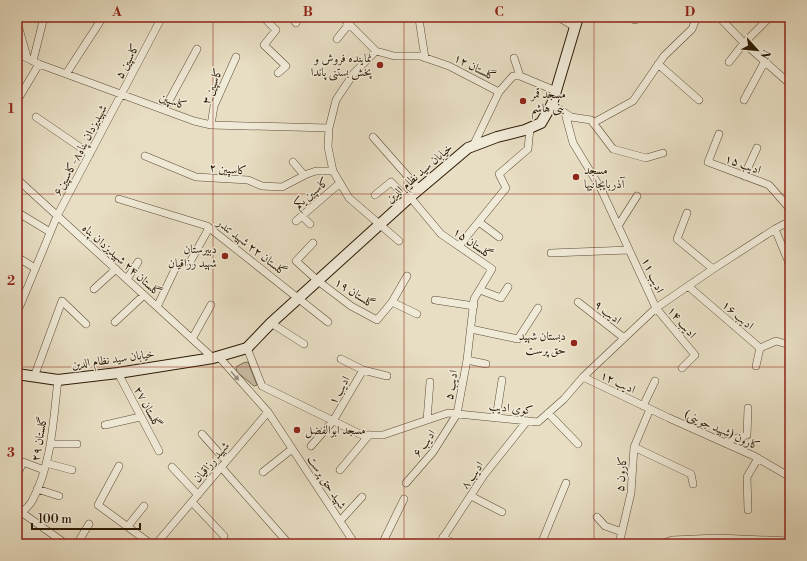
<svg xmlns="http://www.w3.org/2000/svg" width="807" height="561" font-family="'Libre Bodoni',Amiri,serif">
	<rect width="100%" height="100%" fill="#e8dec3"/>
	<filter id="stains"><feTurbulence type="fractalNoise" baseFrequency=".005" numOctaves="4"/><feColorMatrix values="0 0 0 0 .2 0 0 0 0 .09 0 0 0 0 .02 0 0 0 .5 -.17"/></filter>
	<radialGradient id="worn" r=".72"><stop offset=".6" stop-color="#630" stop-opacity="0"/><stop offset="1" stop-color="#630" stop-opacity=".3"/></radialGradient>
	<path fill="#c8bda3" stroke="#7a6c54" d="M248,362L257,385L254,386L237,372L236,367L243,363Z"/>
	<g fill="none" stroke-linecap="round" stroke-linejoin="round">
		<g stroke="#5c4b34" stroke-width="8">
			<path id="street" d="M270,17L267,21L276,30L264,45L286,66L278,73
				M292,17L296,23
				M342,17L376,51L394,56H420L449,66L499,92L513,76H520L556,91
				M420,17L419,19L425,58
				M558,17L575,27
				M719,17L744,43L790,84
				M635,20V17
				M18,25L27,57
				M337,39L349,24
				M376,51L354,73L336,100L329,128L328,147L333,171L349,198L399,241
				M17,53L39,64L194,121L211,125L329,128
				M514,58L520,76
				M33,61L44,17
				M729,62L744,43L770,17
				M658,64L699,100
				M66,74L103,17
				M744,100L765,61
				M17,101L39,64
				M552,104L571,117L591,120L613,149L646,158L663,153
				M164,110L197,49
				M565,113L573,143L601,189L656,308L695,355L682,368
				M36,117L90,154
				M593,123L633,101L664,56L692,29L697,17
				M211,125L214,106L236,57
				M719,134L708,162L769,185L790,209
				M373,137L419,189
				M473,146L499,92
				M145,156L196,177L248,180L262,186L282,187L307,174L316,171H333
				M293,162L304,175
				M744,176L757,148
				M17,179L213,358
				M375,195L391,182L408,199
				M119,199L207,226L328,322
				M17,212L50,232
				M687,213L677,239L713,269
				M302,216L310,224
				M296,221L340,183
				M479,222L499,237
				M618,226L637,196
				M775,229L789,263
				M313,243L296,261L318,281L351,306L377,320L392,302L407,276
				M459,246L506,188L499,174L528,149L530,128
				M551,253L629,250
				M17,257L35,268
				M190,262L209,228
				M127,279L138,262
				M688,286L760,348L756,366
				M94,289L116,269
				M480,290L501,298L508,287
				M435,300L474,306
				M392,302L417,314
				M578,302L624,338
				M157,307L176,267
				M17,313L57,216L162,17
				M115,322L144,295
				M271,323L304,344
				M471,329L518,339L538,308
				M192,339L211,305
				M247,348L262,386L362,435H383L448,413L538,422L564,399L583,377L656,308L713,269L775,229L790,221
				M760,348L776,341L790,345
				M218,356L268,412L355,544
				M467,360L486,364
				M363,370L387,376
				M118,373L159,451
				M34,377L62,301L86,324
				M583,377L669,418L754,456L790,477
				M643,406L655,381
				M548,413L578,444
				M496,418L502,380
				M427,420L430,382
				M105,425L140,417
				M202,434L226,461
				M724,442L747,435L748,408
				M51,444H77
				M311,446L333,421L363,370L341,359
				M634,447L691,474L693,484
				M46,463L72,470
				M119,466L98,505L151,544
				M172,467L198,495
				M221,467L289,544
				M340,470L369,435
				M19,471L23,462L44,470
				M263,472L292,449
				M406,483L433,452L457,414L467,360L474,299L492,269L441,234L410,197
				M37,489L59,496
				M471,496L502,512
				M192,502L224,536
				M748,510L747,477L758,458
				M21,512L66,544
				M17,516C22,512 29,507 32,501C52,464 53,421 58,380
				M597,517L605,526L622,532
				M340,521L362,497
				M128,526L144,506
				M443,537L454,544
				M77,544L89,524
				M156,544L268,412
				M382,544L404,499
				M439,544L484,475L527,421
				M541,544L566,483
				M619,544L631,493L634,447L650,409
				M661,544L672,540L718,538L790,541"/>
		</g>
		<g stroke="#2d1a05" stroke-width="12">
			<path id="secondary" d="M17,374L58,380L118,373L213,358L247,348L271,323L410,197L468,148L497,137L525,130L541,123L552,104L578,17"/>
		</g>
		<use href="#street" stroke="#f0ead8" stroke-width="7"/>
		<use href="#secondary" stroke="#f0ead8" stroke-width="10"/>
	</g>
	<defs><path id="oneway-solid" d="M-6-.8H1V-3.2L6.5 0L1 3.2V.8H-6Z"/></defs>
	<use fill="#988c79" href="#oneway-solid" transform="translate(235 376) rotate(48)"/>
	<path fill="none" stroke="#8f2418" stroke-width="1" stroke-opacity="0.55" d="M213,17V544M404,17V544M594,17V544M17,194H790M17,367H790"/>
	<g fill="#8f2418" stroke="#f0ead8" stroke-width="1.5">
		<circle cx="380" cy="65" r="4"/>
		<circle cx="523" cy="101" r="4"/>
		<circle cx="576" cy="177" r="4"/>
		<circle cx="225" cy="256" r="4"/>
		<circle cx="574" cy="343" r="4"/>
		<circle cx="297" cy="430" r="4"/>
	</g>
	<g text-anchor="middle" stroke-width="3" stroke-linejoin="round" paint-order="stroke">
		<g font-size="12" fill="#2d1a05" stroke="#f0ead8" text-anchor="end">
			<text x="372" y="62">نماینده فروش و<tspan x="372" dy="14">پخش بستنی پاندا</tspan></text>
			<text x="531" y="98" text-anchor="start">مسجد قمر<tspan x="531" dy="14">بنی هاشم</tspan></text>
			<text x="584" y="174" text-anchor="start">مسجد<tspan x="584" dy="14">آذربایجانیها</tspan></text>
			<text x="217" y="253">دبیرستان<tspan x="217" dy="14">شهید رزاقیان</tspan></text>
			<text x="566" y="340">دبستان شهید<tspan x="566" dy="14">حق پرست</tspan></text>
			<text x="305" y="434" text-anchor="start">مسجد ابوالفضل</text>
		</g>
		<g font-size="12" fill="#2d1a05" stroke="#f0ead8">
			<text transform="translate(127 61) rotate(-62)" y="4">کاسپین ۵</text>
			<text transform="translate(475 67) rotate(27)" y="4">گلستان ۱۲</text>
			<text transform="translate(212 86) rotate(-69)" y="4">کاسپین ۳</text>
			<text transform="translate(173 101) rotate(21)" y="4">کاسپین</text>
			<text transform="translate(80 150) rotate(-62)" y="4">شهیدیزدان پناه۸-کاسپین۶</text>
			<text transform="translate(743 164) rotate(20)" y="4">ادیب ۱۵</text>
			<text transform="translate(228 169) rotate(5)" y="4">کاسپین ۲</text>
			<text transform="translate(419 173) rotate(-41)" y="4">خیابان سید نظام الدین</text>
			<text transform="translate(311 193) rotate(-40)" y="4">کاسپین یکم</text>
			<text transform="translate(473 243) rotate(35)" y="4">گلستان ۱۵</text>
			<text transform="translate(252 247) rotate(38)" y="4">گلستان ۲۲ شهید تندر</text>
			<text transform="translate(122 260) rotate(42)" y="4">گلستان ۲۴ شهیدیزدان پناه</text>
			<text transform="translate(653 275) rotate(66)" y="4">ادیب ۱۱</text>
			<text transform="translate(355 293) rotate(33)" y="4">گلستان ۱۹</text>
			<text transform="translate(608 312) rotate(38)" y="4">ادیب ۹</text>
			<text transform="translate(738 315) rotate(41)" y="4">ادیب ۱۶</text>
			<text transform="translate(682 322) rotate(50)" y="4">ادیب ۱۴</text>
			<text transform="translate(113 359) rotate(-8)" y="4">خیابان سید نظام الدین</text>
			<text transform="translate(618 382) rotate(25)" y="4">ادیب ۱۲</text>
			<text transform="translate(451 385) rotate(-80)" y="4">ادیب ۵</text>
			<text transform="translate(339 390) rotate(-60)" y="4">ادیب ۱</text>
			<text transform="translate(148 407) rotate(62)" y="4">گلستان ۲۷</text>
			<text transform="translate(511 408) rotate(6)" y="4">کوی ادیب</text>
			<text transform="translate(722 430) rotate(24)" y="4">کارون (شهید جوینی)</text>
			<text transform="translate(39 439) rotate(-80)" y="4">گلستان ۲۹</text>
			<text transform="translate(424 443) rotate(-54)" y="4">ادیب ۶</text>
			<text transform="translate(211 462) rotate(-50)" y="4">شهید رزاقیان</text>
			<text transform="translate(621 474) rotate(-85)" y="4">کارون ۵</text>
			<text transform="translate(472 475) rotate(-55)" y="4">ادیب ۸</text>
			<text transform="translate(327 482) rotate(57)" y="4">شهید حق پرست</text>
		</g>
	</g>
	<rect width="807" height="561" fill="none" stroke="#e8dec3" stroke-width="44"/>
	<g transform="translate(757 50) rotate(117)" stroke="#f0ead8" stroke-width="3" paint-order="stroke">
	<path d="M0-3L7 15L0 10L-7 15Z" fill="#2d1a05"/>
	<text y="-6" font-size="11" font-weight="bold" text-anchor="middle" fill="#2d1a05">N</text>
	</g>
	<path d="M32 523v6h108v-6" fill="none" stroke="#2d1a05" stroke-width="2"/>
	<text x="38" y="523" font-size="12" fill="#2d1a05" stroke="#f0ead8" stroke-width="3" paint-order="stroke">100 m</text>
	<rect x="22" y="22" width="763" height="517" fill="none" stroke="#8f2418" stroke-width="1.5"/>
	<g font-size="13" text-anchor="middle" font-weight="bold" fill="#8f2418">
		<text x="117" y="16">A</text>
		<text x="308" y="16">B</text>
		<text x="499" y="16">C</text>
		<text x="690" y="16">D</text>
		<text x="11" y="113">1</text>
		<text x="11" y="285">2</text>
		<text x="11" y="457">3</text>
	</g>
	<rect width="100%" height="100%" filter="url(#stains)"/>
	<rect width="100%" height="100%" fill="url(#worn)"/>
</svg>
